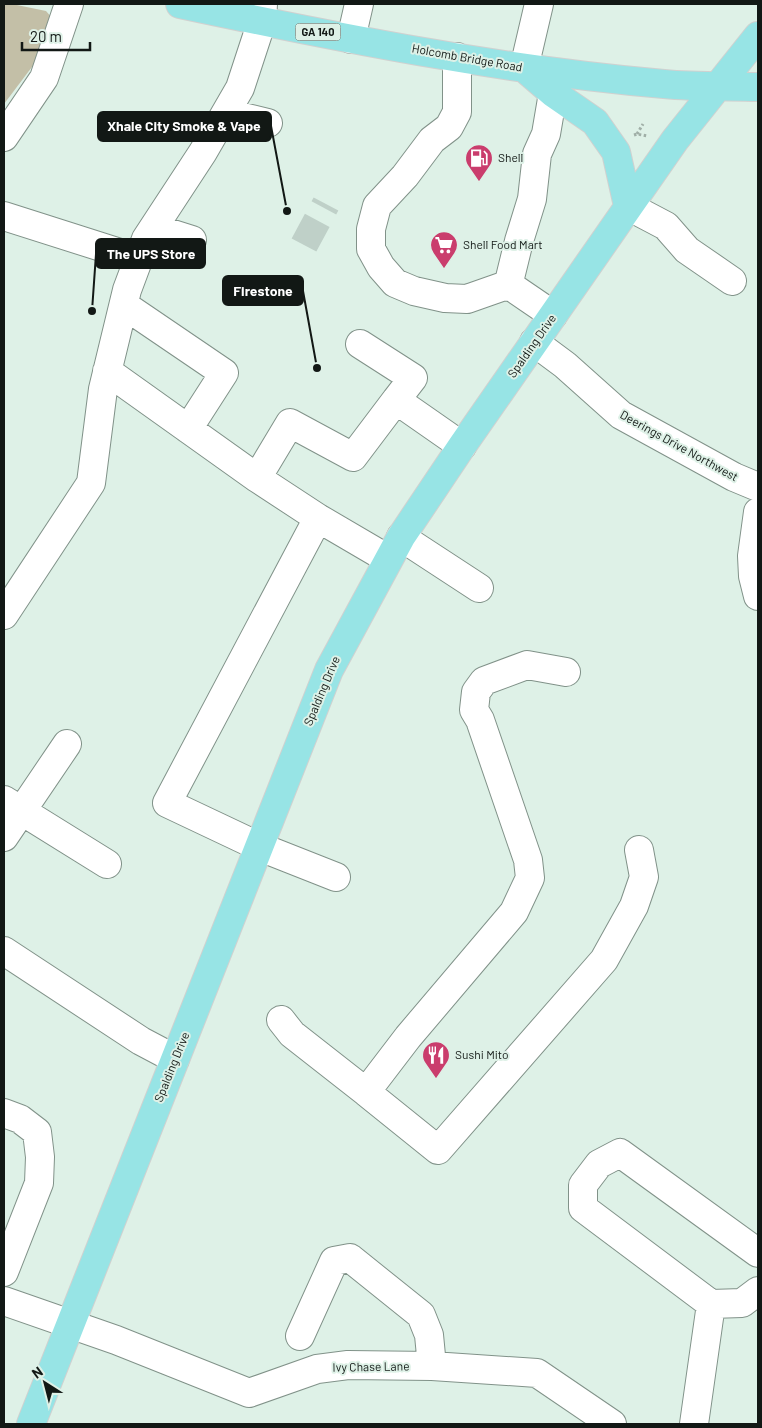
<svg xmlns="http://www.w3.org/2000/svg" width="762" height="1428" font-family="Barlow,sans-serif">
	<rect width="100%" height="100%" fill="#def1e7"/>
	<path fill="#c3bfa7" d="M4,4H12L46,11L53,19L44,51L4,104Z"/>
	<g fill="none" stroke-linecap="round" stroke-linejoin="round">
		<path stroke="#bfd0c8" stroke-width="28" stroke-dasharray="28 14" stroke-linecap="butt" d="M304,245L326,204"/>
		<g stroke="#819289" stroke-width="30">
			<path id="minor" d="M351,39L359,4
				M457,57V112L449,127L432,140L405,176L377,206L371,229V249L381,267L395,283L414,291L445,298L467,299L504,286L512,287L553,315
				M524,68L539,4
				M226,113L268,123
				M4,137L44,78L69,4
				M628,206L666,226L687,250L732,281
				M4,216L139,259
				M154,228L192,240
				M508,286L519,241L532,199L537,154L546,134L553,93
				M124,305L224,373L188,429
				M534,342L565,365L621,415L734,477L758,487
				M360,344L413,378L396,400
				M107,371L257,478L318,518
				M257,478L290,423L353,457L396,400L462,446
				M758,512L752,556L753,576L758,596
				M401,537L479,588
				M4,615L91,483L103,389L127,290L146,239L203,152L240,88L262,21L263,4
				M4,800L107,864
				M4,837L67,744
				M336,877L260,847L167,803L318,518L388,559
				M4,951L141,1041L175,1059
				M281,1020L292,1034L366,1092L408,1037L514,912L530,878L528,860L480,720L474,710L476,692L484,681L527,665L566,672
				M366,1092L438,1150L604,960L634,906L644,877L639,850
				M4,1113L20,1119L37,1132L40,1157L39,1183L4,1272
				M4,1301L116,1340L249,1393L317,1369L348,1365L432,1366L537,1373L612,1424
				M711,1304L742,1303L758,1291
				M300,1336L334,1261L350,1258L421,1315L429,1335L432,1366
				M694,1424L711,1304L583,1208V1185L599,1164L620,1153L758,1253"/>
		</g>
		<g stroke="#d0d1d0" stroke-width="30">
			<path id="major" d="M180,4C340,38 501,70 664,84C695,87 727,86 758,87
				M524,68L553,93L595,122L616,152L628,206
				M31,1424L329,670L401,537L462,446L675,140L758,36"/>
		</g>
		<path stroke="#a0afa7" stroke-width="3" stroke-dasharray="2.5 2.5" stroke-linecap="butt" d="M637,134L643,124
			M634,135L637,134L647,136"/>
		<use href="#minor" stroke="#fff" stroke-width="28"/>
		<use href="#major" stroke="#97e4e5" stroke-width="28"/>
	</g>
	<defs>
		<g id="fuel-pin" transform="scale(1.4375)"><path d="M0 17L-7.5 6A9.5 9.5 0 1 1 7.5 6Z" fill="#ca3d6d" stroke="#def1e7"/><path d="M-5.5-6h7V0h2V4h1.3V-2.5L3-4.5l.8-.8L6-3V5H2.5V1h-1V6h-7ZM-4.2-4.7v3.2H.2V-4.7Z" fill="#fff"/></g>
		<g id="supermarket-pin" transform="scale(1.4375)"><path d="M0 17L-7.5 6A9.5 9.5 0 1 1 7.5 6Z" fill="#ca3d6d" stroke="#def1e7"/><path d="M-6-5.5h2.5l.6 2H6L4.5 2H-2.5L-4.4-4H-6ZM-1.5 3.2a1.3 1.3 0 1 0 .1 0ZM3 3.2a1.3 1.3 0 1 0 .1 0Z" fill="#fff"/></g>
		<g id="restaurant-pin" transform="scale(1.4375)"><path d="M0 17L-7.5 6A9.5 9.5 0 1 1 7.5 6Z" fill="#ca3d6d" stroke="#def1e7"/><path d="M-5-6h1v4h1v-4h1v4h1v-4h1v5L-1.5 .5V6h-2V.5L-5-1ZM5-6V6H3V1.5H1.5Q1.5-4 5-6Z" fill="#fff"/></g>
	</defs>
	<g fill-rule="evenodd">
		<use href="#fuel-pin" x="479" y="158"/>
		<use href="#supermarket-pin" x="444" y="245"/>
		<use href="#restaurant-pin" x="436" y="1055"/>
	</g>
	<g text-anchor="middle" stroke-width="4" stroke-linejoin="round" paint-order="stroke">
		<rect fill="#def1e7" stroke="#4f5954" stroke-width="1" x="295.5" y="23.5" width="45" height="17" rx="4"/>
		<g font-size="11" font-weight="bold" fill="#121815">
			<text x="318" y="36">GA 140</text>
		</g>
		<g font-size="12" fill="#121815" stroke="#def1e7">
			<text transform="translate(467 58) rotate(10)" y="4">Holcomb Bridge Road</text>
			<text transform="translate(532 346) rotate(-55)" y="4">Spalding Drive</text>
			<text transform="translate(679 446) rotate(29)" y="4">Deerings Drive Northwest</text>
			<text transform="translate(322 691) rotate(-67)" y="4">Spalding Drive</text>
			<text transform="translate(172 1067) rotate(-68)" y="4">Spalding Drive</text>
			<text transform="translate(371 1367) rotate(-1)" y="4">Ivy Chase Lane</text>
		</g>
		<g font-size="12" fill="#121815" stroke="#def1e7" text-anchor="start">
			<text x="498" y="162">Shell</text>
			<text x="463" y="249">Shell Food Mart</text>
			<text x="455" y="1059">Sushi Mito</text>
		</g>
	</g>
	<path fill="none" stroke="#121815" stroke-width="2" d="M287 211L271 126M92 311L96 254M317 368L303 291"/>
	<g fill="#121815" stroke="#def1e7" stroke-width="2">
		<circle cx="287" cy="211" r="5"/>
		<circle cx="92" cy="311" r="5"/>
		<circle cx="317" cy="368" r="5"/>
	</g>
	<g fill="#121815" stroke="#121815" stroke-width="2">
		<rect x="98" y="112" width="173" height="29" rx="5"/>
		<rect x="96" y="239" width="109" height="29" rx="5"/>
		<rect x="223" y="276" width="80" height="29" rx="5"/>
	</g>
	<g font-size="14" text-anchor="middle" font-weight="bold" fill="#fff">
		<text x="184" y="131">Xhale City Smoke &amp; Vape</text>
		<text x="151" y="259">The UPS Store</text>
		<text x="263" y="296">Firestone</text>
	</g>
	<rect width="762" height="1428" fill="none" stroke="#121815" stroke-width="10"/>
	<g transform="translate(45 1383) rotate(324)" stroke="#def1e7" stroke-width="4" paint-order="stroke">
	<path d="M0-4L9 19L0 12L-9 19Z" fill="#121815"/>
	<text y="-8" font-size="14" font-weight="bold" text-anchor="middle" fill="#121815">N</text>
	</g>
	<path d="M22 42v8h68v-8" fill="none" stroke="#121815" stroke-width="2.5"/>
	<text x="30" y="42" font-size="15" fill="#121815" stroke="#def1e7" stroke-width="4" paint-order="stroke">20 m</text>
</svg>
